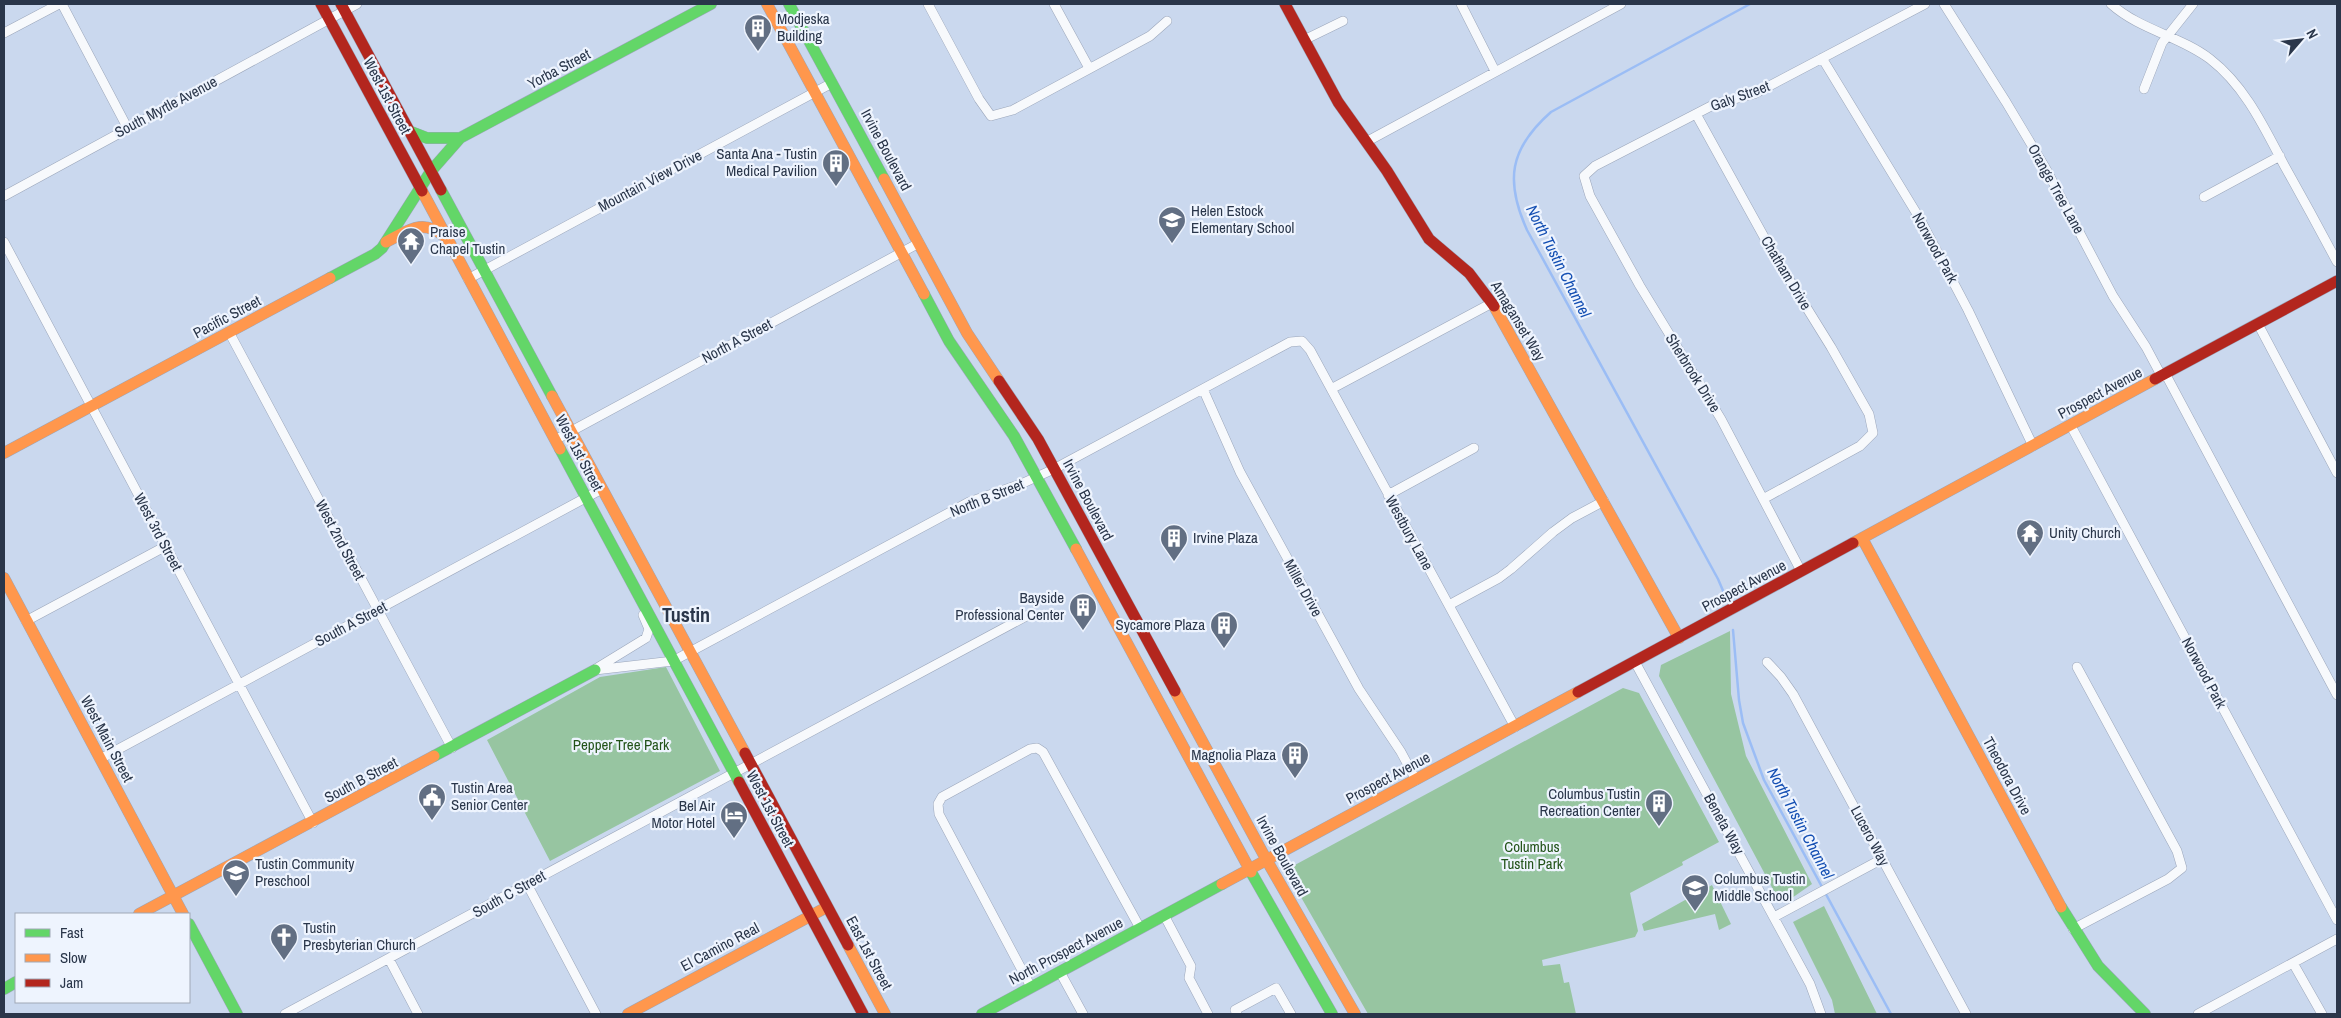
<svg xmlns="http://www.w3.org/2000/svg" width="2341" height="1018" font-family="'Archivo Narrow',sans-serif">
	<rect width="100%" height="100%" fill="#cad8ee"/>
	<path fill="#97c5a1" d="M1730,631L1731,694L1746,756L1812,884L1789,900L1775,893L1659,676L1661,665Z
		M666,667L720,771L550,861L487,740L600,677Z
		M1623,688L1639,693L1719,842L1682,862L1683,865L1630,893L1638,931L1635,937L1542,960L1543,966L1560,964L1564,983L1569,982L1576,1014H1368L1290,878L1293,866Z
		M1712,885L1731,924L1719,930L1715,914L1644,931L1642,924Z
		M1824,906L1877,1014H1835L1832,1000L1793,922Z"/>
	<g fill="none" stroke-linecap="round" stroke-linejoin="round">
		<path stroke="#9bbdf5" stroke-width="2.5" d="M1724,593L1718,579L1527,230C1505,181 1509,149 1551,112L1750,4
			M1733,630L1739,700L1743,723L1764,780L1891,1014"/>
		<g stroke="#9ba6ba" stroke-width="10">
			<path id="street" d="M62,4L127,127
				M928,4L979,99L991,116L1013,110L1150,36L1167,21
				M1054,4L1089,68
				M1461,4L1495,71
				M1944,4L2006,102L2046,169L2113,296L2146,347L2162,377
				M2111,4C2140,30 2180,36 2210,59C2245,86 2264,127 2284,165C2302,197 2320,230 2337,262
				M4,33L59,4
				M1304,40L1343,21
				M1822,58L1920,219L1968,310L2033,446
				M2144,89L2162,43L2193,4
				M1696,114L1774,255L1831,347L1869,414L1873,433L1860,446L1763,499
				M1366,142L1621,4
				M4,196L357,4
				M2204,197L2280,156
				M4,242L313,823
				M468,279L832,83
				M2258,324L2337,473
				M229,332L452,748
				M2166,375L2337,695
				M1203,389L1240,472L1359,689L1401,752L1416,780
				M1331,389L1492,303
				M2071,426L2337,920
				M555,440L919,243
				M1388,495L1474,448
				M1801,571L1721,419L1640,286L1590,196L1584,176L1595,166L1715,104L1754,94L1925,4
				M1449,605L1499,578L1511,569L1553,532L1572,518L1604,501
				M26,621L166,546
				M1635,662L1810,984L1821,1014
				M1767,662L1781,677L1793,694L1966,1014
				M597,668L646,638L649,629L643,615
				M595,670L673,661L969,502L1021,484L1054,469L1290,342L1302,341L1310,350L1515,727
				M100,759L602,489
				M527,884L596,1014
				M1164,915L1191,966L1189,978L1208,1014
				M1774,917L1882,859
				M2073,929L2168,879L2182,868L2177,851L2077,667
				M389,959L418,1014
				M2293,963L2322,1014
				M1060,972L1083,1014
				M1031,987L939,814L938,804L942,797L1030,749L1037,748L1043,752L1140,928
				M285,1014L1032,613
				M1237,1014L1235,1010L1276,988L1291,1014
				M2198,1014L2337,939"/>
		</g>
		<g stroke="#9ba6ba" stroke-width="12">
			<path id="fast" d="M789,4L884,179
				M409,131L427,138H460
				M441,190L552,396
				M330,278L375,254L382,248L431,171L460,138L711,4
				M924,294L949,341L1014,436L1076,549
				M560,449L739,782
				M434,756L595,670
				M1251,872L1332,1014
				M2061,907L2098,966L2145,1014
				M189,924L237,1014
				M4,989L16,982
				M982,1014L1222,884"/>
		</g>
		<g stroke="#9ba6ba" stroke-width="12">
			<path id="slow" d="M767,4L924,294
				M884,179L967,333L999,381
				M422,191L560,449
				M386,242C408,231 422,218 444,236
				M1494,306L1679,638
				M552,396L745,753
				M4,453L330,278
				M1862,538L2061,907
				M1853,543L2155,379
				M1076,549L1251,872
				M4,578L183,914
				M1175,691L1266,859L1355,1014
				M1222,884L1578,692
				M139,914L434,756
				M848,945L885,1014
				M628,1014L827,907"/>
		</g>
		<g stroke="#9ba6ba" stroke-width="12">
			<path id="jam" d="M321,4L422,191
				M341,4L441,190
				M1285,4L1338,102L1387,171L1429,239L1469,273L1494,306
				M2155,379L2337,281
				M999,381L1038,439L1175,691
				M1578,692L1853,543
				M745,753L848,945
				M739,782L863,1014"/>
		</g>
		<use href="#street" stroke="#f7f9fc" stroke-width="9"/>
		<use href="#fast" stroke="#63d668" stroke-width="11"/>
		<use href="#slow" stroke="#ff974d" stroke-width="11"/>
		<use href="#jam" stroke="#b3261e" stroke-width="11"/>
	</g>
	<defs>
		<g id="building-pin" transform="scale(1.4375)"><path d="M0 17L-7.5 6A9.5 9.5 0 1 1 7.5 6Z" fill="#626f83" stroke="#eef4fe"/><path d="M-4-6H4V6H1V3H-1V6H-4ZM-2.5-4.3h1.7v1.8h-1.7ZM.8-4.3h1.7v1.8H.8ZM-2.5-1h1.7V.8h-1.7ZM.8-1h1.7V.8H.8Z" fill="#fff"/></g>
		<g id="school-pin" transform="scale(1.4375)"><path d="M0 17L-7.5 6A9.5 9.5 0 1 1 7.5 6Z" fill="#626f83" stroke="#eef4fe"/><path d="M0-5L7-2L0 1L-7-2ZM-4 1L0 2.5L4 1V4Q0 6-4 4Z" fill="#fff"/></g>
		<g id="temple-pin" transform="scale(1.4375)"><path d="M0 17L-7.5 6A9.5 9.5 0 1 1 7.5 6Z" fill="#626f83" stroke="#eef4fe"/><path d="M0-6L5-2H3V0L6.5 2.5H4V6H1.5V3h-3V6H-4V2.5H-6.5L-3 0V-2H-5Z" fill="#fff"/></g>
		<g id="civic-pin" transform="scale(1.4375)"><path d="M0 17L-7.5 6A9.5 9.5 0 1 1 7.5 6Z" fill="#626f83" stroke="#eef4fe"/><path d="M-.6-6.5H3V-4.5H.6V-3L4-1V1h2V6H-6V1h2V-1L-.6-3ZM-1.2 2.5V6h2.4V2.5Z" fill="#fff"/></g>
		<g id="hotel-pin" transform="scale(1.4375)"><path d="M0 17L-7.5 6A9.5 9.5 0 1 1 7.5 6Z" fill="#626f83" stroke="#eef4fe"/><path d="M-6-4.5h1.5V1H6V5H4.5V3h-9V5H-6ZM-4 0a1.8 1.8 0 1 1 3.6 0ZM.5 0V-2.5h3Q6-2.5 6 0Z" fill="#fff"/></g>
		<g id="church-pin" transform="scale(1.4375)"><path d="M0 17L-7.5 6A9.5 9.5 0 1 1 7.5 6Z" fill="#626f83" stroke="#eef4fe"/><path d="M-1.2-6h2.4v3.5h3.3v2.4h-3.3V6h-2.4V-.1h-3.3v-2.4h3.3Z" fill="#fff"/></g>
	</defs>
	<g fill-rule="evenodd">
		<use href="#building-pin" x="758" y="28"/>
		<use href="#building-pin" x="836" y="163"/>
		<use href="#school-pin" x="1172" y="220"/>
		<use href="#temple-pin" x="411" y="241"/>
		<use href="#temple-pin" x="2030" y="533"/>
		<use href="#building-pin" x="1174" y="538"/>
		<use href="#building-pin" x="1083" y="607"/>
		<use href="#building-pin" x="1224" y="625"/>
		<use href="#building-pin" x="1295" y="755"/>
		<use href="#civic-pin" x="432" y="797"/>
		<use href="#building-pin" x="1659" y="803"/>
		<use href="#hotel-pin" x="734" y="815"/>
		<use href="#school-pin" x="236" y="873"/>
		<use href="#school-pin" x="1695" y="888"/>
		<use href="#church-pin" x="284" y="937"/>
	</g>
	<g text-anchor="middle" stroke-width="4.5" stroke-linejoin="round" paint-order="stroke">
		<g font-size="15" fill="#2a364a" stroke="#eef4fe" text-anchor="start">
			<text x="777" y="24">Modjeska<tspan x="777" dy="17">Building</tspan></text>
			<text x="817" y="159" text-anchor="end">Santa Ana - Tustin<tspan x="817" dy="17">Medical Pavilion</tspan></text>
			<text x="1191" y="216">Helen Estock<tspan x="1191" dy="17">Elementary School</tspan></text>
			<text x="430" y="237">Praise<tspan x="430" dy="17">Chapel Tustin</tspan></text>
			<text x="2049" y="538">Unity Church</text>
			<text x="1193" y="543">Irvine Plaza</text>
			<text x="1064" y="603" text-anchor="end">Bayside<tspan x="1064" dy="17">Professional Center</tspan></text>
			<text x="1205" y="630" text-anchor="end">Sycamore Plaza</text>
			<text x="1276" y="760" text-anchor="end">Magnolia Plaza</text>
			<text x="451" y="793">Tustin Area<tspan x="451" dy="17">Senior Center</tspan></text>
			<text x="1640" y="799" text-anchor="end">Columbus Tustin<tspan x="1640" dy="17">Recreation Center</tspan></text>
			<text x="715" y="811" text-anchor="end">Bel Air<tspan x="715" dy="17">Motor Hotel</tspan></text>
			<text x="255" y="869">Tustin Community<tspan x="255" dy="17">Preschool</tspan></text>
			<text x="1714" y="884">Columbus Tustin<tspan x="1714" dy="17">Middle School</tspan></text>
			<text x="303" y="933">Tustin<tspan x="303" dy="17">Presbyterian Church</tspan></text>
		</g>
		<g font-size="15" fill="#2a364a" stroke="#eef4fe">
			<text transform="translate(559 69) rotate(-28)" y="5">Yorba Street</text>
			<text transform="translate(387 96) rotate(62)" y="5">West 1st Street</text>
			<text transform="translate(1740 96) rotate(-20)" y="5">Galy Street</text>
			<text transform="translate(166 107) rotate(-28)" y="5">South Myrtle Avenue</text>
			<text transform="translate(886 150) rotate(62)" y="5">Irvine Boulevard</text>
			<text transform="translate(650 181) rotate(-28)" y="5">Mountain View Drive</text>
			<text transform="translate(2056 189) rotate(61)" y="5">Orange Tree Lane</text>
			<text transform="translate(1935 248) rotate(61)" y="5">Norwood Park</text>
			<text transform="translate(1786 273) rotate(59)" y="5">Chatham Drive</text>
			<text transform="translate(227 317) rotate(-28)" y="5">Pacific Street</text>
			<text transform="translate(1518 321) rotate(59)" y="5">Amaganset Way</text>
			<text transform="translate(737 341) rotate(-28)" y="5">North A Street</text>
			<text transform="translate(1693 373) rotate(58)" y="5">Sherbrook Drive</text>
			<text transform="translate(2100 393) rotate(-28)" y="5">Prospect Avenue</text>
			<text transform="translate(579 453) rotate(62)" y="5">West 1st Street</text>
			<text transform="translate(987 498) rotate(-22)" y="5">North B Street</text>
			<text transform="translate(1088 500) rotate(62)" y="5">Irvine Boulevard</text>
			<text transform="translate(158 532) rotate(62)" y="5">West 3rd Street</text>
			<text transform="translate(1409 533) rotate(61)" y="5">Westbury Lane</text>
			<text transform="translate(340 540) rotate(62)" y="5">West 2nd Street</text>
			<text transform="translate(1744 586) rotate(-28)" y="5">Prospect Avenue</text>
			<text transform="translate(1303 588) rotate(61)" y="5">Miller Drive</text>
			<text transform="translate(351 624) rotate(-28)" y="5">South A Street</text>
			<text transform="translate(2204 673) rotate(62)" y="5">Norwood Park</text>
			<text transform="translate(107 739) rotate(62)" y="5">West Main Street</text>
			<text transform="translate(2007 776) rotate(62)" y="5">Theodora Drive</text>
			<text transform="translate(1388 778) rotate(-28)" y="5">Prospect Avenue</text>
			<text transform="translate(361 780) rotate(-28)" y="5">South B Street</text>
			<text transform="translate(770 809) rotate(62)" y="5">West 1st Street</text>
			<text transform="translate(1724 824) rotate(61)" y="5">Beneta Way</text>
			<text transform="translate(1870 836) rotate(62)" y="5">Lucero Way</text>
			<text transform="translate(1282 856) rotate(61)" y="5">Irvine Boulevard</text>
			<text transform="translate(509 894) rotate(-29)" y="5">South C Street</text>
			<text transform="translate(720 947) rotate(-28)" y="5">El Camino Real</text>
			<text transform="translate(1066 951) rotate(-28)" y="5">North Prospect Avenue</text>
			<text transform="translate(869 953) rotate(62)" y="5">East 1st Street</text>
		</g>
		<g font-size="15" fill="#225319" stroke="#eef4fe">
			<text x="621" y="750">Pepper Tree Park</text>
			<text x="1532" y="852">Columbus<tspan x="1532" dy="17">Tustin Park</tspan></text>
		</g>
		<g font-size="16" font-style="italic" fill="#144fb3" stroke="#eef4fe">
			<text transform="translate(1559 261) rotate(63)" y="6">North Tustin Channel</text>
			<text transform="translate(1801 823) rotate(62)" y="6">North Tustin Channel</text>
		</g>
		<g font-size="20" font-weight="bold" fill="#2a364a" stroke="#eef4fe">
			<text x="686" y="622">Tustin</text>
		</g>
	</g>
	<rect width="2341" height="1018" fill="none" stroke="#2a364a" stroke-width="10"/>
	<rect x="15" y="913" width="175" height="90" fill="#eef4fe" stroke="#a0a8b6"/>
	<rect x="25" y="929" width="25" height="8" fill="#63d668" stroke="#a0a8b6"/>
	<text x="60" y="938" font-size="15" fill="#2a364a">Fast</text>
	<rect x="25" y="954" width="25" height="8" fill="#ff974d" stroke="#a0a8b6"/>
	<text x="60" y="963" font-size="15" fill="#2a364a">Slow</text>
	<rect x="25" y="979" width="25" height="8" fill="#b3261e" stroke="#a0a8b6"/>
	<text x="60" y="988" font-size="15" fill="#2a364a">Jam</text>
	<g transform="translate(2301 40) rotate(62)" stroke="#eef4fe" stroke-width="4" paint-order="stroke">
	<path d="M0-4L9 19L0 12L-9 19Z" fill="#2a364a"/>
	<text y="-8" font-size="14" font-weight="bold" text-anchor="middle" fill="#2a364a">N</text>
	</g>
</svg>
